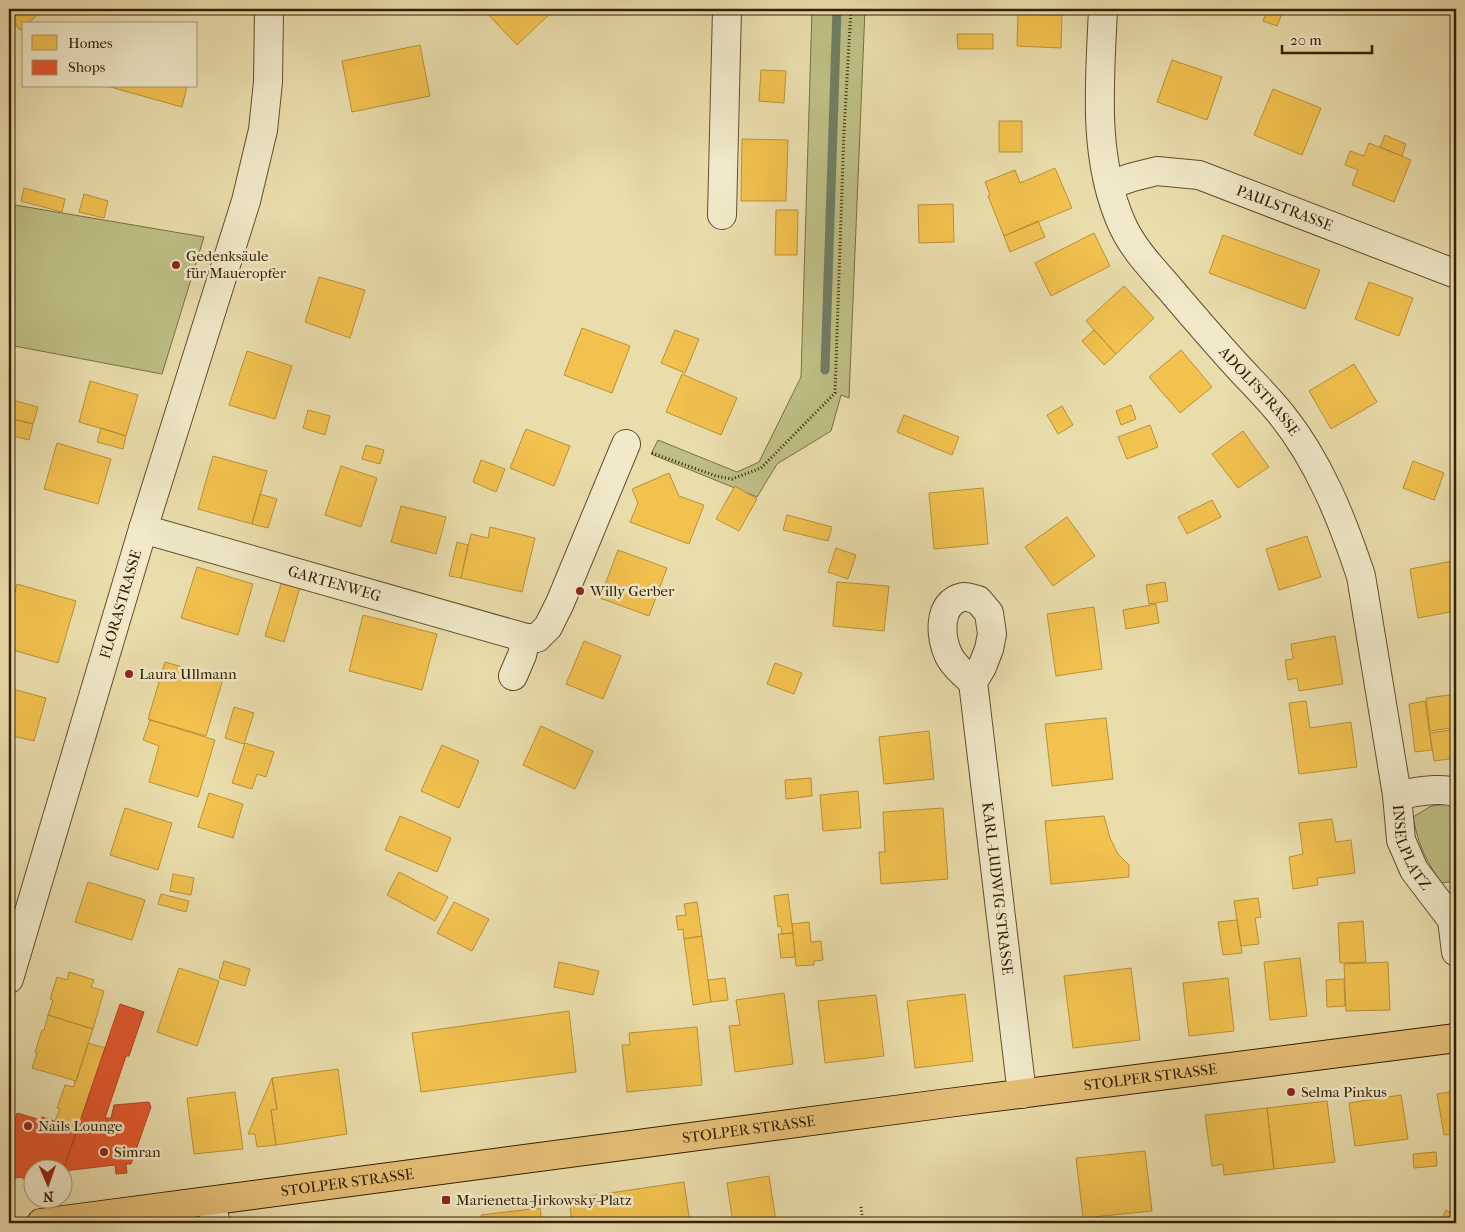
<svg xmlns="http://www.w3.org/2000/svg" width="1465" height="1232" font-family="'IM FELL French Canon',serif">
	<rect width="100%" height="100%" fill="#eaddac"/>
	<filter id="stains"><feTurbulence type="fractalNoise" baseFrequency=".004" numOctaves="4"/><feColorMatrix values="0 0 0 0 .2 0 0 0 0 .09 0 0 0 0 .02 0 0 0 .5 -.17"/></filter>
	<radialGradient id="worn" r=".72"><stop offset=".6" stop-color="#630" stop-opacity="0"/><stop offset="1" stop-color="#630" stop-opacity=".3"/></radialGradient>
	<path fill="#bebf84" stroke="#7a7042" d="M812,9H865L849,398L841,395L831,431L777,464L757,497L651,454L658,440L737,472L759,462L801,377Z
		M9,204L204,237L162,374L9,345Z
		M1448,804L1456,806V881L1441,883C1425,858 1419,847 1413,817L1431,806Z"/>
	<path fill="#f2c14e" stroke="#b99137" d="M9,9H44L27,24H24V27L20,30L9,17Z
		M483,9H555L517,45Z
		M1268,9H1284L1277,26L1263,21Z
		M1018,14L1062,15L1061,48L1017,46Z
		M957,34H993V49H958Z
		M420,45L430,96L352,112L342,61Z
		M1172,60L1222,77L1207,120L1157,102Z
		M761,70L786,71L784,103L759,101Z
		M107,86H187L182,107Z
		M1273,89L1321,108L1302,155L1254,135Z
		M999,121H1022V152H999Z
		M1385,135L1406,144L1402,156L1380,147Z
		M742,139L788,140L786,201H741Z
		M1369,143L1411,160L1394,202L1352,185L1358,170L1345,165L1350,151L1364,156Z
		M1055,168L1072,208L1004,236L988,196L990,195L985,182L1015,170L1020,183Z
		M24,188L65,199L62,212L21,201Z
		M84,194L108,201L104,218L79,212Z
		M953,204L954,242L919,243L918,205Z
		M776,210H798L797,255H775Z
		M1038,221L1045,237L1010,252L1004,236Z
		M1094,233L1110,266L1051,296L1035,263Z
		M1223,235L1320,270L1305,309L1209,273Z
		M319,277L365,290L350,338L305,322Z
		M1369,282L1413,298L1399,336L1355,319Z
		M1124,286L1154,318L1116,354L1086,321Z
		M582,328L630,346L612,393L564,375Z
		M675,330L699,339L685,373L661,363Z
		M1094,330L1116,354L1104,365L1082,341Z
		M1181,350L1212,387L1180,413L1149,377Z
		M247,351L292,366L275,419L229,405Z
		M1354,364L1377,402L1331,429L1309,391Z
		M682,374L737,398L721,435L666,412Z
		M90,381L138,395L126,436L79,422Z
		M9,399L38,407L33,424L9,418Z
		M1131,405L1136,419L1121,425L1116,411Z
		M1062,406L1073,425L1058,434L1047,415Z
		M308,410L330,416L325,435L303,428Z
		M904,415L959,437L952,455L897,432Z
		M9,418L33,424L29,440L9,435Z
		M1150,425L1158,447L1127,459L1118,437Z
		M101,428L126,436L123,449L97,442Z
		M526,429L570,446L554,486L510,468Z
		M1243,431L1269,467L1238,488L1212,454Z
		M57,443L111,459L98,504L44,489Z
		M366,445L384,450L380,464L362,459Z
		M213,456L267,471L252,524L198,509Z
		M481,460L505,469L496,492L473,482Z
		M1413,461L1444,473L1434,500L1403,488Z
		M341,466L377,478L361,527L325,515Z
		M669,473L679,496L704,505L689,544L630,522L638,503L632,489Z
		M735,486L757,499L739,531L716,519Z
		M983,488L988,544L934,549L929,493Z
		M260,494L277,499L268,528L252,524Z
		M1212,500L1221,517L1187,534L1178,517Z
		M401,506L446,517L436,554L391,542Z
		M787,515L832,527L828,541L783,530Z
		M1067,517L1095,556L1053,586L1025,547Z
		M490,527L535,538L522,592L461,578L471,534L488,538Z
		M1307,536L1321,577L1279,590L1266,549Z
		M457,542L468,545L461,578L449,576Z
		M836,548L856,555L848,579L828,572Z
		M618,550L667,568L649,616L600,598Z
		M1453,561L1456,578V611L1418,618L1410,569Z
		M197,567L253,584L238,635L181,618Z
		M282,581L300,587L284,642L265,636Z
		M837,582L889,586L884,631L833,626Z
		M1165,582L1168,601L1149,604L1146,585Z
		M17,584L76,601L58,663L9,649V614Z
		M1156,604L1159,623L1126,629L1123,610Z
		M1094,607L1102,669L1056,676L1047,614Z
		M363,615L437,634L422,690L349,671Z
		M1335,636L1343,684L1299,691L1297,678L1288,680L1285,660L1293,659L1291,644Z
		M584,641L621,656L603,699L566,684Z
		M165,662L223,679L206,736L148,719Z
		M775,663L802,673L794,694L767,684Z
		M9,688L46,698L34,741L9,735Z
		M1456,694V727L1430,731L1426,698Z
		M1306,701L1310,728L1351,722L1357,767L1299,774L1289,703Z
		M1425,701L1432,750L1415,752L1409,704Z
		M234,707L254,713L244,744L225,738Z
		M1106,718L1113,779L1052,786L1045,724Z
		M150,720L215,740L198,797L149,782L159,746L143,740Z
		M541,726L593,751L575,789L523,765Z
		M1456,729V758L1434,761L1430,733Z
		M929,731L934,779L884,784L879,737Z
		M245,743L274,752L266,777L257,774L252,789L232,783Z
		M442,745L479,761L459,808L421,791Z
		M811,778L812,796L786,799L785,780Z
		M858,791L861,828L823,831L820,795Z
		M209,793L243,804L233,838L198,827Z
		M125,808L172,823L158,870L110,855Z
		M943,808L948,879L881,884L879,852H885L883,812Z
		M400,816L451,838L437,872L385,850Z
		M1104,816L1110,838L1118,854L1129,865V877L1051,884L1045,821Z
		M1332,819L1336,842L1351,840L1355,873L1317,878L1318,885L1293,889L1289,857L1303,854L1299,823Z
		M399,872L448,897L435,921L387,895Z
		M173,874L194,878L191,895L170,891Z
		M88,882L145,900L132,940L75,922Z
		M161,894L189,901L186,912L158,904Z
		M788,894L793,933L782,934L781,926L778,927L774,896Z
		M1258,898L1261,917L1255,918L1259,944L1241,946L1234,901Z
		M454,902L489,919L472,951L437,933Z
		M697,902L702,936L684,939L683,929L678,930L676,916L686,915L684,904Z
		M1237,920L1242,953L1223,955L1218,922Z
		M1363,921L1366,962L1340,963L1338,923Z
		M809,922L811,942L821,941L823,960L814,961V965L796,966L792,924Z
		M793,933L795,957L781,958L778,934Z
		M702,936L711,1002L693,1005L684,939Z
		M1300,958L1307,1016L1270,1020L1264,962Z
		M224,961L250,969L245,986L219,978Z
		M559,962L599,971L593,995L554,987Z
		M1388,962L1390,1010L1346,1011L1344,964Z
		M179,968L219,981L197,1046L157,1032Z
		M1131,968L1140,1040L1073,1048L1064,976Z
		M69,972L94,980L91,987L104,991L93,1029L48,1015L53,1000L50,999L57,977L67,980Z
		M725,978L728,1000L711,1002L708,980Z
		M1228,978L1234,1031L1189,1036L1183,983Z
		M1344,979L1345,1006L1327,1007L1326,980Z
		M784,993L793,1064L735,1072L729,1026L740,1025L736,1000Z
		M965,994L973,1061L915,1068L907,1001Z
		M876,995L884,1056L825,1063L818,1001Z
		M569,1011L576,1072L421,1092L412,1033Z
		M48,1015L93,1029L76,1081L32,1068L37,1053L35,1052L42,1030H44Z
		M697,1027L702,1085L627,1092L622,1045H630L629,1033Z
		M88,1043L105,1048L78,1128L75,1127L73,1130L59,1126L60,1123L55,1121L60,1109L57,1108L65,1085L74,1087L75,1081H76Z
		M338,1069L347,1134L276,1145L271,1110L277,1109L272,1078Z
		M272,1078L277,1109L271,1110L276,1145L257,1147L255,1134H248Z
		M1456,1091V1134L1444,1135L1437,1094Z
		M235,1092L243,1149L194,1154L187,1098Z
		M1401,1095L1408,1139L1355,1146L1349,1103Z
		M1327,1101L1335,1162L1274,1169L1267,1108Z
		M1267,1108L1274,1169L1224,1175L1223,1164L1212,1166L1205,1115Z
		M1145,1151L1152,1211L1083,1218L1076,1158Z
		M1436,1152L1437,1166L1414,1168L1413,1154Z
		M769,1176L776,1221L763,1223H733L727,1183Z
		M684,1182L690,1223H572L569,1199Z
		M540,1208L542,1223H482L481,1215Z
		M1446,1210L1456,1216V1223H1440Z
		M415,1219V1223H375Z"/>
	<path fill="#e4572e" stroke="#b04620" d="M120,1004L144,1012L129,1056H126L105,1118H111L114,1105L149,1102L151,1107L131,1164H126L127,1173L116,1174L115,1165L63,1171Z
		M17,1113L41,1120L42,1117L60,1123L59,1126L73,1130L75,1127L78,1128L63,1171L62,1170H32V1177L23,1179L22,1177L9,1179V1135L10,1132L11,1133Z"/>
	<g fill="none" stroke-linecap="round" stroke-linejoin="round">
		<path stroke="#707e64" stroke-width="9" d="M825,370L837,9"/>
		<g stroke="#624f2b" stroke-width="30">
			<g id="minor">
				<path id="s1" d="M1103,9C1100,79 1092,155 1121,222C1132,248 1152,268 1170,289C1193,316 1216,343 1240,369C1254,384 1268,398 1281,414C1319,461 1342,519 1361,576L1397,795L1401,840L1414,870L1452,920L1456,952"/>
				<path id="s2" d="M1109,185L1133,177L1157,171L1199,175L1456,274"/>
				<path d="M722,215L727,9"/>
				<path id="s3" d="M143,529L526,638H537L548,627L560,603L626,444"/>
				<path d="M513,676L522,655L526,638"/>
				<path id="s4" d="M973,682C965,675 954,666 949,656C940,638 937,602 963,597C967,596 973,599 978,600L989,613L992,634L989,649L982,667L973,682L1022,1094"/>
				<path d="M1397,795C1413,793 1441,786 1456,793"/>
				<path id="s5" d="M9,979L143,529L246,201L263,130L268,82L269,9"/>
				<path d="M210,1201L216,1223"/>
			</g>
		</g>
		<g stroke="#352000" stroke-width="30">
			<g id="major">
				<path id="s6" d="M41,1223L940,1104L1456,1038"/>
			</g>
		</g>
		<path stroke="#352000" stroke-width="3" stroke-dasharray="1 2.5" stroke-linecap="butt" d="M652,453L716,476L732,479L761,468L835,393L844,131L851,9
			M861,1207L863,1223"/>
		<use href="#minor" stroke="#f1e9c9" stroke-width="28"/>
		<use href="#major" stroke="#e5be76" stroke-width="28"/>
	</g>
	<g fill="#8f2418" stroke="#f1e9c9" stroke-width="2">
		<circle cx="176" cy="265" r="5"/>
		<circle cx="580" cy="591" r="5"/>
		<circle cx="129" cy="674" r="5"/>
		<circle cx="1291" cy="1092" r="5"/>
		<circle cx="28" cy="1126" r="5"/>
		<circle cx="104" cy="1152" r="5"/>
		<rect x="441" y="1195" width="10" height="10" rx="2.5"/>
	</g>
	<g text-anchor="middle" stroke-width="5" stroke-linejoin="round" paint-order="stroke">
		<g font-size="15" fill="#352000" stroke="#f1e9c9">
			<text dy="5" stroke="none"><textPath href="#s2" startOffset="184">PAULSTRASSE</textPath></text>
			<text dy="5" stroke="none"><textPath href="#s1" startOffset="435">ADOLFSTRASSE</textPath></text>
			<text dy="5" stroke="none"><textPath href="#s3" startOffset="199">GARTENWEG</textPath></text>
			<text dy="5" stroke="none"><textPath href="#s5" startOffset="391">FLORASTRASSE</textPath></text>
			<text dy="5" stroke="none"><textPath href="#s1" startOffset="925">INSELPLATZ</textPath></text>
			<text dy="5" stroke="none"><textPath href="#s4" startOffset="419">KARL-LUDWIG-STRASSE</textPath></text>
			<text dy="5" stroke="none"><textPath href="#s6" startOffset="1119">STOLPER STRASSE</textPath></text>
			<text dy="5" stroke="none"><textPath href="#s6" startOffset="714">STOLPER STRASSE</textPath></text>
			<text dy="5" stroke="none"><textPath href="#s6" startOffset="309">STOLPER STRASSE</textPath></text>
		</g>
		<g font-size="15" fill="#352000" stroke="#f1e9c9" text-anchor="start">
			<text x="186" y="261">Gedenksäule<tspan x="186" dy="17">für Maueropfer</tspan></text>
			<text x="590" y="596">Willy Gerber</text>
			<text x="139" y="679">Laura Ullmann</text>
			<text x="1301" y="1097">Selma Pinkus</text>
			<text x="38" y="1131">Nails Lounge</text>
			<text x="114" y="1157">Simran</text>
			<text x="456" y="1205">Marienetta-Jirkowsky-Platz</text>
		</g>
	</g>
	<rect width="1465" height="1232" fill="none" stroke="#eaddac" stroke-width="30"/>
	<rect x="10" y="10" width="1445" height="1212" fill="none" stroke="#352000" stroke-width="2.5"/>
	<rect x="15" y="15" width="1435" height="1202" fill="none" stroke="#352000"/>
	<rect x="22" y="22" width="175" height="65" fill="#f1e9c9" stroke="#a69979"/>
	<rect x="32" y="35" width="25" height="15" fill="#f2c14e" stroke="#a69979"/>
	<text x="68" y="48" font-size="15" fill="#352000">Homes</text>
	<rect x="32" y="60" width="25" height="15" fill="#e4572e" stroke="#a69979"/>
	<text x="68" y="72" font-size="15" fill="#352000">Shops</text>
	<g transform="translate(48 1184) rotate(178)"><circle r="24" fill="#f1e9c9" stroke="#a69979"/>
	<path d="M0-4L9 19L0 12L-9 19Z" fill="#8f2418"/>
	<text y="-8" font-size="14" font-weight="bold" text-anchor="middle" fill="#352000">N</text>
	</g>
	<path d="M1282 45v8h90v-8" fill="none" stroke="#352000" stroke-width="2.5"/>
	<text x="1290" y="45" font-size="15" fill="#352000" stroke="#f1e9c9" stroke-width="4" paint-order="stroke">20 m</text>
	<rect width="100%" height="100%" filter="url(#stains)"/>
	<rect width="100%" height="100%" fill="url(#worn)"/>
</svg>
